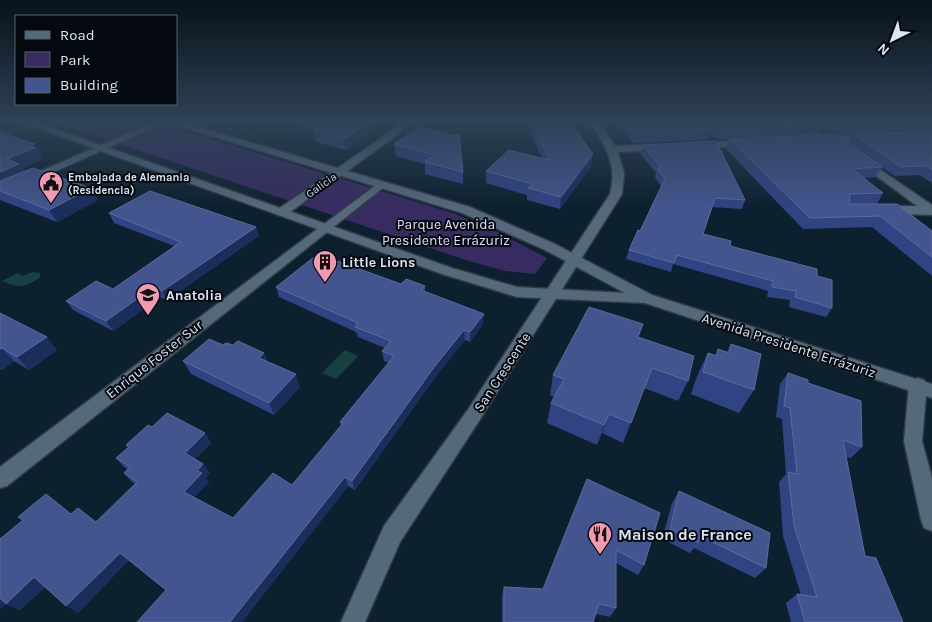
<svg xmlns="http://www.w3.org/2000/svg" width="932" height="622" font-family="Karla,sans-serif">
	<rect width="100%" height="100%" fill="#0d202e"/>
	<path fill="#382b61" d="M51,121H152L453,213L493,230L547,258L535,274L505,271L469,261Z"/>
	<path fill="#164142" d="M33,272L40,273V277C26,288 17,288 2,281L17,273L23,276Z
		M345,350L358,356L336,379L322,373Z"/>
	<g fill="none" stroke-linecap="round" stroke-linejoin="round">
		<g stroke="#303a46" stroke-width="3">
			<path id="minor" d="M156,121H168L0,196V189Z
				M401,121H411L393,138L286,215H278L276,212L278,209L387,134Z
				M589,121H598L615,146L661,144L666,147L661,150L618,152L624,173L622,194L479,421L400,542L365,622H341L384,526L467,411L610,194C618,164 605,145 589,121Z
				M871,134L874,135V139L821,143L816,140L821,137Z
				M748,140L751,141V145L696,149L691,146L696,143Z
				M863,158L932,205V215L880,213V207L884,206H917L859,163V159Z
				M380,182L384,183V187L7,486L0,488V467Z
				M918,378L924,380L927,385L922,441L932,478V531L924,528L921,520L904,441L909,385L912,380Z"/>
		</g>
		<g stroke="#303a46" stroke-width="3">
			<path id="secondary" d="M18,121H32L452,268L517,287L625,293L545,250L462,213L163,121H178L470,207L555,244L652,295L932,384V398L645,303L517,297L442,274Z"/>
		</g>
		<use href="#minor" fill="#54697a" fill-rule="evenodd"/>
		<use href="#secondary" fill="#54697a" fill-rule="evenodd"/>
	</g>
	<path fill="#304382" d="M281,121H369L370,125L367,127L368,135L346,150L316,142L314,131H315Z
		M526,121H570L591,166L560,209L527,200V195L486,183V171L542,158Z
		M618,121H817L823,126L819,134L716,139L710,133L708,140L633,143Z
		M819,121H932V129L836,134L882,167L875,177L864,178L883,193L877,204L932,231V276L872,227L803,229L726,149L729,139L836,134Z
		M419,127L463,172V184L425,174V164L396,156L394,144Z
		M932,131V183L920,175L895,176L848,143L853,134Z
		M0,132L42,156L40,157L42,159L22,168L25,171L91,188L98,200L57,222L0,200Z
		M643,145L745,200L742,209L712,207L703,234L730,246L817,276L832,308L826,317L789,307L790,300L767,297L768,291L673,264L671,272L626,259L629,250L640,231L661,186L655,177L656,173L640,153Z
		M109,213L256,227L259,236L167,300L160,297L113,331L73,310L66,301L113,289L174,246L114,223Z
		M401,284L425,286V292L483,324L470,342L465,340L436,376L355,490L348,486L242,622H137L166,590L129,560L78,613L45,587L20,610L6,604L0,609V539L71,514L96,522L135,484L132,482L124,473L128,470L124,467L116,458L128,447L126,445L152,427L205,433L211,443L195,459L203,464L210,473L205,478L209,482L194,497L233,518L292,485L341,426L340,422L389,363L384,361L382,351L385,348L358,337L356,332L279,297L276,287Z
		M0,313L57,350L29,370L14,361L2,370L0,369Z
		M638,337L688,381L678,401L644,388L623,443L602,433L597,445L547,423L551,403L554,397L550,395L553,375Z
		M731,344L754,390L739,413L691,394L697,376L708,353L715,355L718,349L727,352Z
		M223,345H233L264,353L268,362L300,387L274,415L191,374L183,361Z
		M788,373L808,383L862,447L851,458L846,457L865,556L903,622H791L786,603L797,594L801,595L783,536L779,482L786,474L782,419L776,417L780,384Z
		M587,479L644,565L638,575L616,563V608L610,617L596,614L593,622H502V597L504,587L543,589Z
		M679,491L766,568L755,578L694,548L690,553L662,539L672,503Z"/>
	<path fill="#1a2e5c" d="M357,121H369L370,125L367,127L368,135L346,150L344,139Z
		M35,144L42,156L40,157L42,159L22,168L27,175L0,187V172L7,159Z
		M593,154L591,166L560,209L561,197Z
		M91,188L98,200L57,222L49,210Z
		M256,227L259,236L167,300L162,291Z
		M154,287L160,297L113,331L106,321Z
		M484,314L483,324L470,342V332Z
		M464,330L465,340L436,376L355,490L352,481L435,366Z
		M47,337L57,350L29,370L17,357Z
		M2,348L14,361L2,370L0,368V349Z
		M264,353L270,366L259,358Z
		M296,374L300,387L274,415L269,403Z
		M609,414L602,433L597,445L604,425Z
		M205,433L211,443L191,463L185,453Z
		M203,464L210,473L205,478L209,482L191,501L184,492L197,471Z
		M345,477L348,486L242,622H230Z
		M120,553L129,560L78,613L66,606Z
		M34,577L47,585L20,610L6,604Z
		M0,596L9,601L0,609Z"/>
	<path fill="#42558e" stroke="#5a6c9d" d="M317,121H357L356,122L366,125L344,139L314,131L327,124Z
		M532,121H570L593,154L561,197L528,188L532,184L486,171L509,150L549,160Z
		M625,121H706L711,131L635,135Z
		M710,121H817L823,126L719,131Z
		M834,121H931L840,126Z
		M419,127L456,136L459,134L463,172L425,162L434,155L394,144Z
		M932,131V170L926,166L901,167L853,134Z
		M0,132L35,144L30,146L35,148L7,159L19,164L0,172Z
		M836,134L882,167L852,169L883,193L850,194L849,204H897L932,231V257L880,216L810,218L729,139Z
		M716,141L745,200L715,198L703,234L731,241L730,246L817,269V276L832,280V308L795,297L796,291L772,287L773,281L677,255L674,263L629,250L638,230L640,231L665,179L657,168H661L643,145Z
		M33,168L91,188L49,210L0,191V181Z
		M150,191L256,227L162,291L154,287L106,321L66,301L96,281L113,289L181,242L109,213Z
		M318,254L401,284L406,279L425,286L421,290L484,314L470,332L464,330L435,366L352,481L345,477L230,622H137L166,590L120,553L66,606L34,577L6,604L0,598V539L23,520L18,517L46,494L71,514L78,508L96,522L137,482L124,473L130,467L116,458L129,447L126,445L148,425L152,427L167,413L205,433L185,453L203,464L197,471L202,473L184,492L233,518L273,473L292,485L343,423L340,422L394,356L382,351L391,341L355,327L358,323L276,287Z
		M589,307L643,324L638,337L694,356L688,381L652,368L631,423L609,414L604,425L551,403L564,379L553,375Z
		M0,313L47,337L17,357L2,348L0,349Z
		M209,339L223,345L226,343L233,345L238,341L264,353L259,358L296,374L269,403L183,361Z
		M731,344L761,354L754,390L703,372L708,353L717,356L718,349L729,353Z
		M788,373L808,380V383L861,401L862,447L843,440L865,556L876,558L903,622H805L797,594L817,597L794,526L788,472L797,474L790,408L784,406Z
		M587,479L660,513L644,565L616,550V608L599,604L593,622H504V587L543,589Z
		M679,491L770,533L766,568L700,536L698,543L670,529Z"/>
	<linearGradient id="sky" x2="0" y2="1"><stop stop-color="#071219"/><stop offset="0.58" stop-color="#2f4257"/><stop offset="1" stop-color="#2f4257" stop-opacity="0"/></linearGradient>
	<rect width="932" height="208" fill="url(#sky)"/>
	<defs>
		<g id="civic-pin" transform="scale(1.25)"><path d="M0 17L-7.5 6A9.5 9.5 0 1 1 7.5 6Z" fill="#f29aaf" stroke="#03090f"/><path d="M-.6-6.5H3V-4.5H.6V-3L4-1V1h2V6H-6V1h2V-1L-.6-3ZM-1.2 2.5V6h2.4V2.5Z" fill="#111"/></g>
		<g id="building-pin" transform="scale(1.25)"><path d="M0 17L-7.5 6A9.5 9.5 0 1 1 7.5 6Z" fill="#f29aaf" stroke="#03090f"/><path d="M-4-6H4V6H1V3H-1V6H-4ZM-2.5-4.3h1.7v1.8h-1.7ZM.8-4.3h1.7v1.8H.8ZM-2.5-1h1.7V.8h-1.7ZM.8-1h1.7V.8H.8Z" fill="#111"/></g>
		<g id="school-pin" transform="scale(1.25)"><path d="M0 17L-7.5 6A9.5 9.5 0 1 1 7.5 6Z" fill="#f29aaf" stroke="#03090f"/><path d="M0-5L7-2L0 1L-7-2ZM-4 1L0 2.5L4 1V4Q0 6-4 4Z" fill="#111"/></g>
		<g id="restaurant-pin" transform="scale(1.25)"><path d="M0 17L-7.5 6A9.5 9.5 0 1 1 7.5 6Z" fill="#f29aaf" stroke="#03090f"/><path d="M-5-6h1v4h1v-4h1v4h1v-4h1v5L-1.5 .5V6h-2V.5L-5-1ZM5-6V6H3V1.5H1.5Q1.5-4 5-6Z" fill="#111"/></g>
	</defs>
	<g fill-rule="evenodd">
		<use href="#civic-pin" x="51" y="183"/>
		<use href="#building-pin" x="325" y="262"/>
		<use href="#school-pin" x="148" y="295"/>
		<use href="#restaurant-pin" x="600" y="534"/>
	</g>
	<g text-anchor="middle" stroke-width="4" stroke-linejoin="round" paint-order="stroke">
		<g font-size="11" font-weight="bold" fill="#dbe6f0" stroke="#03090f" text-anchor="start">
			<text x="68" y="181">Embajada de Alemania<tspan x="68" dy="13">(Residencia)</tspan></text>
		</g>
		<g font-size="11" fill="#dbe6f0" stroke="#03090f">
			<text transform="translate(321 185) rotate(-35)" y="4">Galicia</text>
		</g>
		<g font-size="14" fill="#e1def4" stroke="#03090f">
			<text x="446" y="229">Parque Avenida<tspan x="446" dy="16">Presidente Errázuriz</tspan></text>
		</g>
		<g font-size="14" font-weight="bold" fill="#dbe6f0" stroke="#03090f" text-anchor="start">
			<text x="342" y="267">Little Lions</text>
			<text x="166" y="300">Anatolia</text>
		</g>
		<g font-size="14" fill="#dbe6f0" stroke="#03090f">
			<text transform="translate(789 345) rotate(18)" y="5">Avenida Presidente Errázuriz</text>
			<text transform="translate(154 359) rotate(-38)" y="5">Enrique Foster Sur</text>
			<text transform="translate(502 372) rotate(-57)" y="5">San Crescente</text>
		</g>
		<g font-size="16" font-weight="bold" fill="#dbe6f0" stroke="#03090f" text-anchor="start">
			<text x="618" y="540">Maison de France</text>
		</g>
	</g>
	<rect x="15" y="15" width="162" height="90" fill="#03090f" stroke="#596169"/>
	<rect x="25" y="31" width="25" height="8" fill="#54697a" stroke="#596169"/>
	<text x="60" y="40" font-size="15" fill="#dbe6f0">Road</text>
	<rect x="25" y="52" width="25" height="15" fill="#382b61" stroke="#596169"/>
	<text x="60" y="65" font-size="15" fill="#dbe6f0">Park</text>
	<rect x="25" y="78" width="25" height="15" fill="#42558e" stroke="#596169"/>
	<text x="60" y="90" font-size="15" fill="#dbe6f0">Building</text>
	<g transform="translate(892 40) rotate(222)" stroke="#03090f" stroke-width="4" paint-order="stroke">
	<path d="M0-4L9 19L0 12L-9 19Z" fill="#dbe6f0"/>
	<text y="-8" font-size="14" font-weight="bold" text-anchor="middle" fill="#dbe6f0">N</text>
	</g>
</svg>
